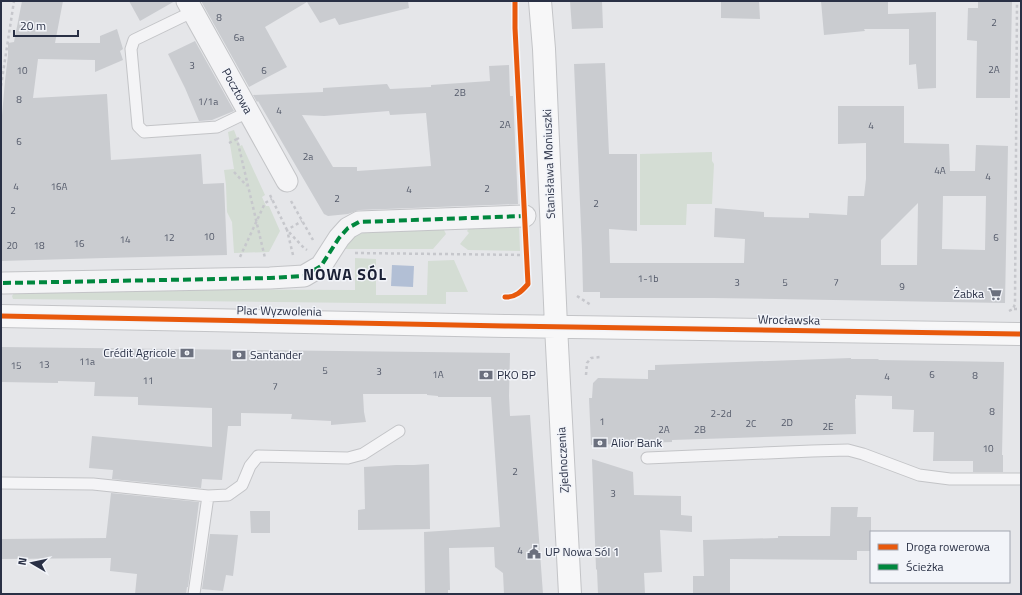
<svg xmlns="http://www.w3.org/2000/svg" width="1022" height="595" font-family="'Titillium Web',sans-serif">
	<rect width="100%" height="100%" fill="#e5e6e9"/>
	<path fill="#d4ddd4" d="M234,130L240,146L242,145L265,195L262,197L266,206H269L280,231L269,252L234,253L232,222L227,212L226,185L224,170L234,169L228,132Z
		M712,152V161L714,164L712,204H687L686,225H640V154Z
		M519,224L520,251L468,250L460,244L469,233L467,231L470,227Z
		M443,228L446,234L433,249H345V237L373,231Z
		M355,258L376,259V295H427L428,261L454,260L468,292H446V304L13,299L12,296L15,292L20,288L355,290Z"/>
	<path fill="#b2bfd5" d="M392,265L414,266L413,287L391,286Z"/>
	<path fill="#caccd0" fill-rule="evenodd" d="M22,1H63L55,43H100V36L117,29L123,49L120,51L123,60L95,72V60L38,59L33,98L107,94L111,160L201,154L203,184L224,183L227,255L105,258L1,261V127L5,81L8,55V43L14,42Z
		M129,1H175L140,21Z
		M201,1H408L409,8L339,25L335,18L320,23L307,2L265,27L287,67L249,87Z
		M570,1H602L603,28L572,29Z
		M721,1H759L760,19L721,18Z
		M821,1H888V14L936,12V88L918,89L916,64L909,65V29H864L865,31L824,35Z
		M978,1H1012L1010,98H976L977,41L967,40L968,8H978Z
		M195,41L234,111L212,120L199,121L185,88L168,54Z
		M605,63L609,154H637V231L609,229L610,263H744L745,239L714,237L715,208L764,212V217L809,218V213L847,215L848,196H864L866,179V143L838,144V106H904V143L949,144L950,171H975L976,145L1008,146L1005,303L713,298H600V292H583L582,250L574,64ZM943,196H986L985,250L942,249ZM918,203L917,265H881V240Z
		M509,65L510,96H513L518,204L359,210L348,214L328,216L324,214L258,101L257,102L253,95L323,92V88L387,84L390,89L431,87V85L490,81L489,66ZM389,111L390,115L426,113L431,166L357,171V167H333L302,115L324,116Z
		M1,347L510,353L509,396L510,416L530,415L543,594H504L503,573L495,567L494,547L449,548L450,590H448V594H425L424,532L500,527L491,397H438V396L427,395V394H363L364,412L366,422L331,425V421L291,419L292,414L241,413V426H228L222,480L202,479L201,488L112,479L113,470L89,468L92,436L212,447V408L138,405V397L94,396L95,382L58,381V383L1,382Z
		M851,358V359H878L879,360L1004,362L1002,455H1003V472H973V461H933L934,432H913L914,410L892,409V396L856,395V399H855L856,434L672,440V442L591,445L589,398H592L593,383L598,378L648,379V370H655V365Z
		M592,459L633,472L634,495L681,496V515L692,516V532L660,530L662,572L644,573L645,594H598L597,570L596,569Z
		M429,464L430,529L358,530V510L365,509L364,467L396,465H414Z
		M111,493L199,502L188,587H187L186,594H135L137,574L110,571L111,558L1,559V539L106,538Z
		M831,507H858L857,517H871V551H857V560L730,559V594H693V576H704L703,540L778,538V536H830Z
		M250,511H270V533H251Z
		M210,534L238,535L233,576L226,575L223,591L202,589Z"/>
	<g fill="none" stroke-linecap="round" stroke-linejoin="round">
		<g stroke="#c3c4c7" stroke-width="13">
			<path id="lane" d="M192,12L134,40L131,49L138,126L144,132L217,127L248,112
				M647,458L812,451L848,450L863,454L919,475L950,479H1021
				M1,483L93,484L208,496L194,594
				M208,496L228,495L242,485L250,466L258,456L348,458L363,454L399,431"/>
		</g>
		<g stroke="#c3c4c7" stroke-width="23">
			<path id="street" d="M187,1L287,181
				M3,283L270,278L304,276L321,266L339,238L348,228L359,222L525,216"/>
		</g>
		<g stroke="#c3c4c7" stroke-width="24">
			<path id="secondary" d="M540,1L544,49L556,326L570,594
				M1,316L505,326L1021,334"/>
		</g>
		<path stroke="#c6c7cc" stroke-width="2.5" stroke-dasharray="3 3" stroke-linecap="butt" d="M515,1V28L524,194
			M1,86L14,1
			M239,138L237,139L265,258
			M229,143L237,139
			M234,172L247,186
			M270,195L287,230L304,248L307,250
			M291,201L313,240
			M355,253L526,255
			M293,255L287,230L302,221
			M240,257L265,203L272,199
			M577,296L591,305
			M505,297C515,298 522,291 528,284L526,237
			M1014,309H1021
			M1009,311L1013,309L1015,304L1017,1
			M586,375L587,363L591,358L600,357"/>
		<use href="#lane" stroke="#f4f4f6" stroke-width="11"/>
		<use href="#street" stroke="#f4f4f6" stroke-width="21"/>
		<use href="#secondary" stroke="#f7f7f8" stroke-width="22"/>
		<path stroke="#00873e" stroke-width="4" stroke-dasharray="8 4" stroke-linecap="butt" d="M3,283L270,278L304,276L321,266L339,238L348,228L359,222L525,216"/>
		<g stroke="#f2f4f9" stroke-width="8">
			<path id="cycleway" d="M505,297C515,298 522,291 528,284L515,28V1
				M1,316L505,326L1021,334"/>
		</g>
		<use href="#cycleway" stroke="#e8590c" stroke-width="5"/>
	</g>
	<defs>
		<g id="supermarket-bare" transform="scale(1.08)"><path d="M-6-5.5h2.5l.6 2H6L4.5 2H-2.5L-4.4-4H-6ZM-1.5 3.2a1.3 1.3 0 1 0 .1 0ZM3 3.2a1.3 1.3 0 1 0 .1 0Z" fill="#6b707e" stroke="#f2f4f9" stroke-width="2.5" paint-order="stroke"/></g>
		<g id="bank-bare" transform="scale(1.08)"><path d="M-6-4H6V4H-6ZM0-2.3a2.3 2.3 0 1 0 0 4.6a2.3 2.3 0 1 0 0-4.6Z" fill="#6b707e" stroke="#f2f4f9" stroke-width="2.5" paint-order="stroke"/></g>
		<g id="civic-bare" transform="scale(1.08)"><path d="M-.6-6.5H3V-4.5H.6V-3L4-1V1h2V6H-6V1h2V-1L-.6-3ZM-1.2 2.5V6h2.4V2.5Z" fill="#6b707e" stroke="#f2f4f9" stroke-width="2.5" paint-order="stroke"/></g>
	</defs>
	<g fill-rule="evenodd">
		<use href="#supermarket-bare" x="995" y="294"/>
		<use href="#bank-bare" x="187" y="353"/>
		<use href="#bank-bare" x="239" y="355"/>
		<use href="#bank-bare" x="486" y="375"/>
		<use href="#bank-bare" x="600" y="443"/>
		<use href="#civic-bare" x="534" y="552"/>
	</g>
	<g text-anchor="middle" stroke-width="3" stroke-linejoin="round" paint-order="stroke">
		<g font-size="10" fill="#535969">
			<text x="219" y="21">8</text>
			<text x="994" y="26">2</text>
			<text x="239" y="41">6a</text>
			<text x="192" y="69">3</text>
			<text x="994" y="73">2A</text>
			<text x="22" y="74">10</text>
			<text x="264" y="74">6</text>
			<text x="460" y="96">2B</text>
			<text x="19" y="103">8</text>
			<text x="208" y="105">1/1a</text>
			<text x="279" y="114">4</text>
			<text x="505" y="128">2A</text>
			<text x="871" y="129">4</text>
			<text x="19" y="145">6</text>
			<text x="308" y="160">2a</text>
			<text x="940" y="174">4A</text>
			<text x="988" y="180">4</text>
			<text x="16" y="190">4</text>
			<text x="59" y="190">16A</text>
			<text x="487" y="192">2</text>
			<text x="409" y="193">4</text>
			<text x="337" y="202">2</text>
			<text x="596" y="207">2</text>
			<text x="13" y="214">2</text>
			<text x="209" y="240">10</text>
			<text x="169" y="241">12</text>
			<text x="996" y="241">6</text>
			<text x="125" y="243">14</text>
			<text x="79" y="247">16</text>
			<text x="12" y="249">20</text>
			<text x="39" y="249">18</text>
			<text x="648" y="282">1-1b</text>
			<text x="737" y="286">3</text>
			<text x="785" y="286">5</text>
			<text x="836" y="286">7</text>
			<text x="902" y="290">9</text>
			<text x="87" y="365">11a</text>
			<text x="44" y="368">13</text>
			<text x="16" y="369">15</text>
			<text x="325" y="374">5</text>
			<text x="379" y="375">3</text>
			<text x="438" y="378">1A</text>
			<text x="932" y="378">6</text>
			<text x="975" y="379">8</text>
			<text x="887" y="380">4</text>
			<text x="148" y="384">11</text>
			<text x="275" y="390">7</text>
			<text x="992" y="415">8</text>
			<text x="721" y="417">2-2d</text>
			<text x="602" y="425">1</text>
			<text x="787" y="426">2D</text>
			<text x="751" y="427">2C</text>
			<text x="828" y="430">2E</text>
			<text x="664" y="433">2A</text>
			<text x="700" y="433">2B</text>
			<text x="988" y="452">10</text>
			<text x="515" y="475">2</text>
			<text x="613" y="497">3</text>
			<text x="520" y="554">4</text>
		</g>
		<g font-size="12" fill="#293045" stroke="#f2f4f9">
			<text transform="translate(237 91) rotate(61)" y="4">Pocztowa</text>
			<text transform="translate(549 164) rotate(-92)" y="4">Stanisława Moniuszki</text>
			<text transform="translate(279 311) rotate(1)" y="4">Plac Wyzwolenia</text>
			<text transform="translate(789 320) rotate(1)" y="4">Wrocławska</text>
			<text transform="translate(563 460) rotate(-93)" y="4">Zjednoczenia</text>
		</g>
		<g font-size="12" fill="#293045" stroke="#f2f4f9" text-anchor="start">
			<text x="984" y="298" text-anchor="end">Żabka</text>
			<text x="176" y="357" text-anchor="end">Crédit Agricole</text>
			<text x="250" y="359">Santander</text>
			<text x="497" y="379">PKO BP</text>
			<text x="611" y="447">Alior Bank</text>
			<text x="545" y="556">UP Nowa Sól 1</text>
		</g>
		<g font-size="16" font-weight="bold" letter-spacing="1" fill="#1b2136" stroke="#f2f4f9">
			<text x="345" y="280">NOWA SÓL</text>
		</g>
	</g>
	<rect width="1022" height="595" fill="none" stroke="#293045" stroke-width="4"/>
	<rect x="870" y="531" width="140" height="52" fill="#f2f4f9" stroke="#a2a6b1"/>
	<rect x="878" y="544" width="20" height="6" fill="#e8590c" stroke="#a2a6b1"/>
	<text x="906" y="551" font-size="12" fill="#293045">Droga rowerowa</text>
	<rect x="878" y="564" width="20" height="6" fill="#00873e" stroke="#a2a6b1"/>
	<text x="906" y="571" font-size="12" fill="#293045">Ścieżka</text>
	<g transform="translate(32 563) rotate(279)" stroke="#f2f4f9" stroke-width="3" paint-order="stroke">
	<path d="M0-3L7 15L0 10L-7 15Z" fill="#293045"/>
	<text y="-6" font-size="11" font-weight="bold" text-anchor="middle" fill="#293045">N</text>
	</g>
	<path d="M14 30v6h64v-6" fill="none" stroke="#293045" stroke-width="2"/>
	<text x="20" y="30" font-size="12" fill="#293045" stroke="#f2f4f9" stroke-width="3" paint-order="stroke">20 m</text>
</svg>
